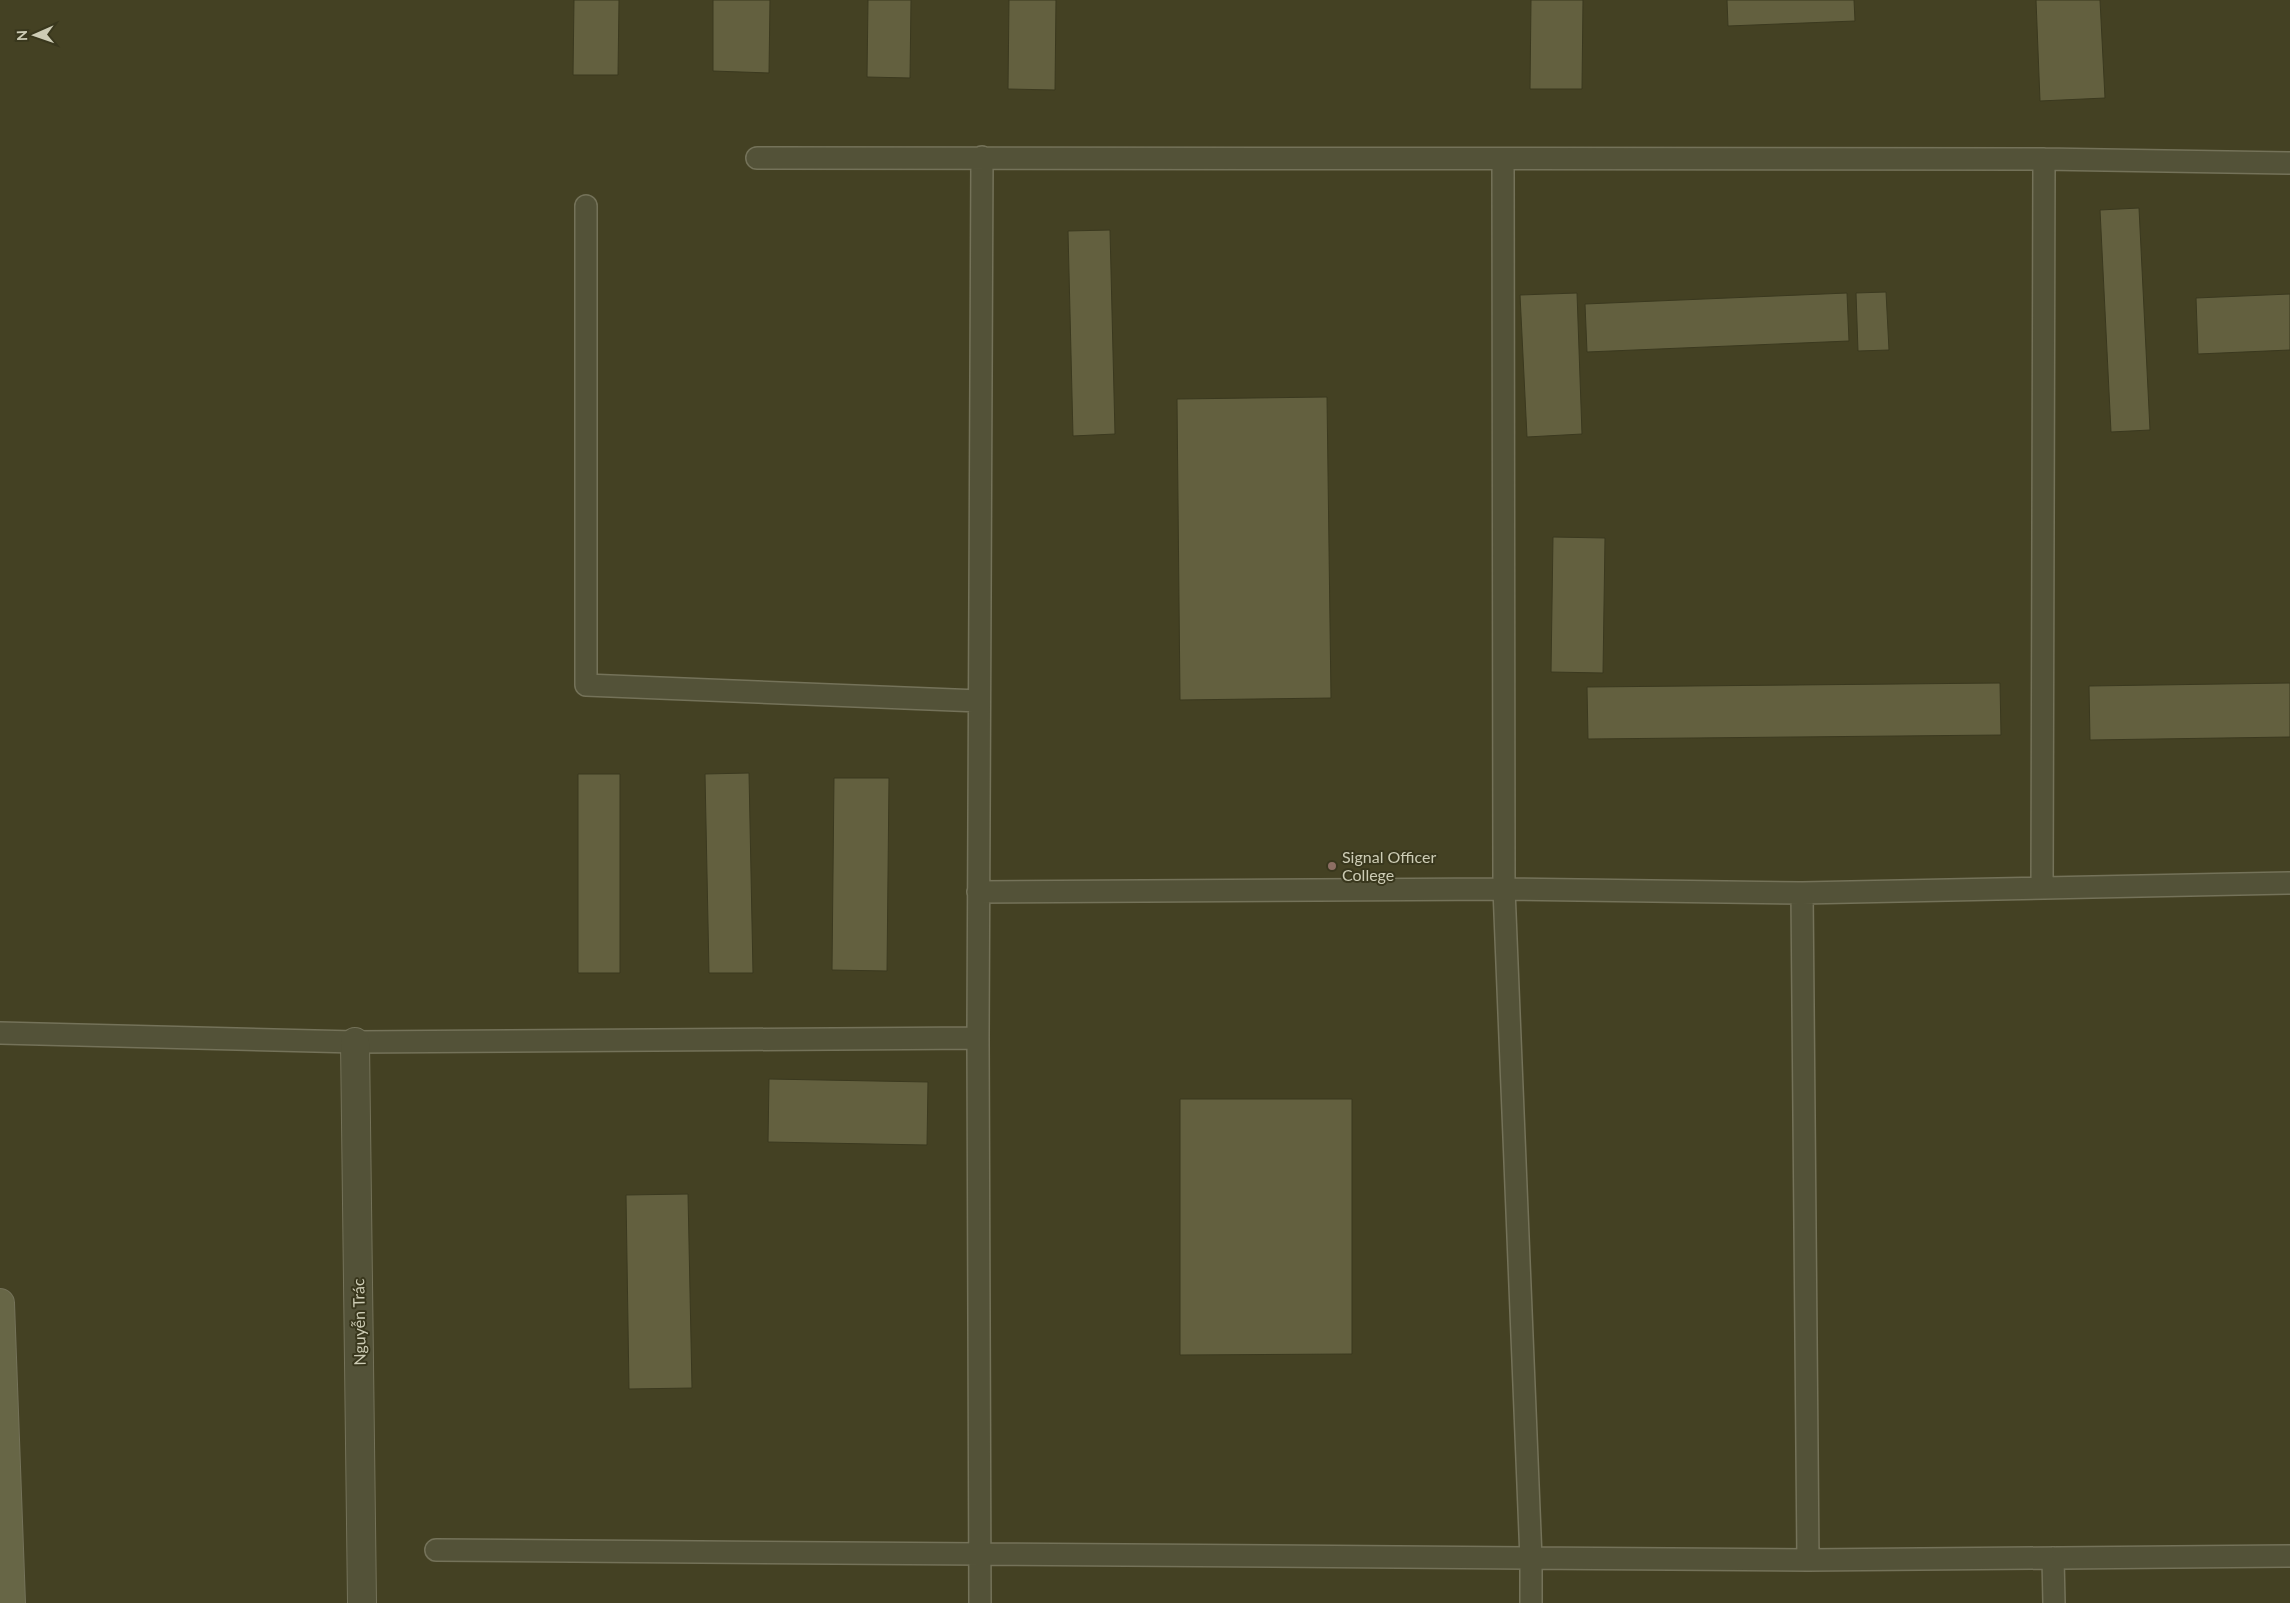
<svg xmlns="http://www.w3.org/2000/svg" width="2290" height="1603" font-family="Lato,sans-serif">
	<rect width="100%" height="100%" fill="#444123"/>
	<path fill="#63603f" stroke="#3b391f" d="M574,0H619L618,75H573Z
		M713,0H770L769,73L713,71Z
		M868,0H911L910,78L867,77Z
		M1009,0H1056L1055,90L1008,89Z
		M1531,0H1583L1582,89H1530Z
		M1727,0H1854L1855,21L1728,26Z
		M2036,0H2100L2105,98L2040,101Z
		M2139,208L2150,430L2111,432L2100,210Z
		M1110,230L1115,434L1073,436L1068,231Z
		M1886,292L1889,350L1858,351L1856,293Z
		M1577,293L1582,434L1527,437L1520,295Z
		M1847,293L1849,341L1587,352L1585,304Z
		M2290,294V350L2198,354L2196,298Z
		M1327,397L1331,698L1180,700L1177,399Z
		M1553,537L1605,538L1603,673L1551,672Z
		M2000,683L2001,735L1588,739L1587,687Z
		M2290,683V737L2090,740L2089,686Z
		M749,773L753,973H709L705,774Z
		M578,774H620V973H578Z
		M834,778H889L887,971L832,970Z
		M769,1079L928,1082L927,1145L768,1142Z
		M1180,1099H1352V1354L1180,1355Z
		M688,1194L692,1388L629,1389L626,1195Z"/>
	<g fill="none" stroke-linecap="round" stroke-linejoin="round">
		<g stroke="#747259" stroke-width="24">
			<path id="lane" d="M757,158L2044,159L2290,163
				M1503,159L1504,889L1531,1559V1603
				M586,206V685L979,701
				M2042,888L2044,159
				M978,892L1504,889L1802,893L2290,883
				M1802,893L1808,1560
				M0,1033L355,1042L978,1038
				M436,1550L1808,1560L2290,1556
				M2053,1558L2054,1603
				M980,1603L978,1038L982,157"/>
		</g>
		<g stroke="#747259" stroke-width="30">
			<path id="street" d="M355,1042L362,1603"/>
		</g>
		<g stroke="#747259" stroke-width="30">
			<path id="secondary" d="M0,1303L11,1603"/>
		</g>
		<use href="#lane" stroke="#535238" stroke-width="21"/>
		<use href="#street" stroke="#535238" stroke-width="28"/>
		<use href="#secondary" stroke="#676646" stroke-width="28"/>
	</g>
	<circle fill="#8d6e63" stroke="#39371d" stroke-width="2" cx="1332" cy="866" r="5"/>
	<g text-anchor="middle" stroke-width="4" stroke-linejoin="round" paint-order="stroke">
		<g font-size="16" fill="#cdccb5" stroke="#39371d" text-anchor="start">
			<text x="1342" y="863">Signal Officer<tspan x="1342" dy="18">College</tspan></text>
		</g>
		<g font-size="16" fill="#cdccb5" stroke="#39371d">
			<text transform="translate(359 1322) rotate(-91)" y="6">Nguyễn Trác</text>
		</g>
	</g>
	<g transform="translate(35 35) rotate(268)" stroke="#39371d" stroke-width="4" paint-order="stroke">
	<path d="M0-4L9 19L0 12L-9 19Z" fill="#cdccb5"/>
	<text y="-8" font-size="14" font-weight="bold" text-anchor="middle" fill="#cdccb5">N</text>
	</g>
</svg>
